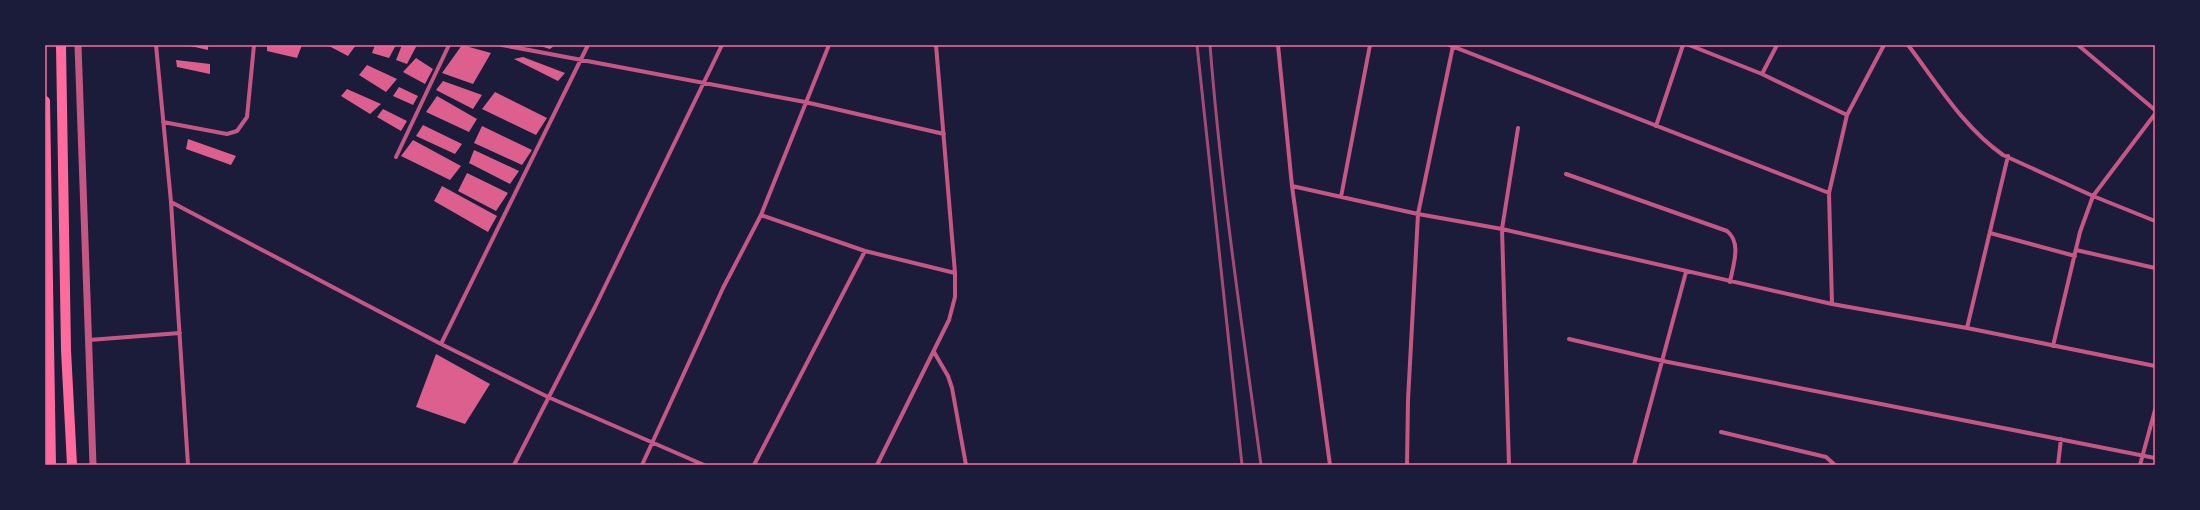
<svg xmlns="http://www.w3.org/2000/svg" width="2200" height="510" font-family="Spectral,serif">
	<rect width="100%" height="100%" fill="#1b1b3a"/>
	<path fill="#dd5f8e" d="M186,45H208V50Z
		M267,45H302L297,58L267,51Z
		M327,45H356L348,56Z
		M375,45H396L389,58L372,53Z
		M402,45H417L407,64L396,60Z
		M462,45L491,53L473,84L442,73Z
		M537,45H555L550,49Z
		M523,57L565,73L558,81L514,59Z
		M416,58L433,69L425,84L403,72Z
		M176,60L210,64V74L177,67Z
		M367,65L397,79L386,92L359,75Z
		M443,81L482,95L473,109L436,90Z
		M399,87L418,96L413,105L393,96Z
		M347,89L381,104L370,114L341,96Z
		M495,92L547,118L536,135L482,109Z
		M437,96L477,119L469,132L426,112Z
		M383,109L407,121L401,131L377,117Z
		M423,125L462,144L455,154L416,136Z
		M482,126L532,150L522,165L474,143Z
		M188,139L236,156L231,165L186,149Z
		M413,140L461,166L450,180L401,156Z
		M474,150L519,171L510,184L469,163Z
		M467,173L508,193L496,211L458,191Z
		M442,186L497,216L488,232L434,201Z
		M436,354L490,384L465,424L416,407Z"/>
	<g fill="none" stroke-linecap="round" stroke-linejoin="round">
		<path stroke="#c65784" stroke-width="4" d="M156,45L171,202L188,465
			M502,45L805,102L944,134
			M1278,45L1292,186L1330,465
			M1689,45L1762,74L1847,115L1829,193
			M1908,45C1937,83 1963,127 2003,155L2093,196L2155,221
			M2078,45L2155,110
			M1762,74L1777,45
			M1847,115L1884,45
			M163,122L227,134L237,131L247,117L254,45
			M1656,126L1683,45
			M396,157L449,45
			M1566,174L1727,231C1742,243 1733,265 1730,282
			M1292,186L1418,214L1502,229L1832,304L1829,193L1449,45
			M1341,197L1370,45
			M171,202L441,344L548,397L704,465
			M761,215L865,251L955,273
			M1990,233L2075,256
			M2076,250L2155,268
			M1832,304L1967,328L2155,366
			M1967,328L2008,156
			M1569,339L1663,361L2155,458
			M89,340L180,333
			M441,344L588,45
			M2053,346L2080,232L2093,196L2155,114
			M934,352L948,376L952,388L966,465
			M1721,432L1826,457L1835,465
			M514,465L595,307L722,45
			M642,465L723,288L761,215L829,45
			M754,465L865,251
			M877,465L949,320L955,297V273L936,45
			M1407,465L1408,400L1418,214L1453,46
			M1509,465L1502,229L1518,128
			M1634,465L1686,272
			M2058,465L2061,439
			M2140,465L2155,410"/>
		<path stroke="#c65784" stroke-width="7" d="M78,45L93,465"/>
		<path stroke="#ff6b9d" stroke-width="10" d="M61,45L66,350L72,465
			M45,101L51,465"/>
		<path stroke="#a44b75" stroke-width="3" d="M1197,45L1242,465
			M1210,45C1221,186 1242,325 1261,465"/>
	</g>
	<rect width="2200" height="510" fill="none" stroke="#1b1b3a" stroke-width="92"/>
	<rect x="46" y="46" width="2108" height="418" fill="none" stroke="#ff6b9d" stroke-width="1.5"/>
</svg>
